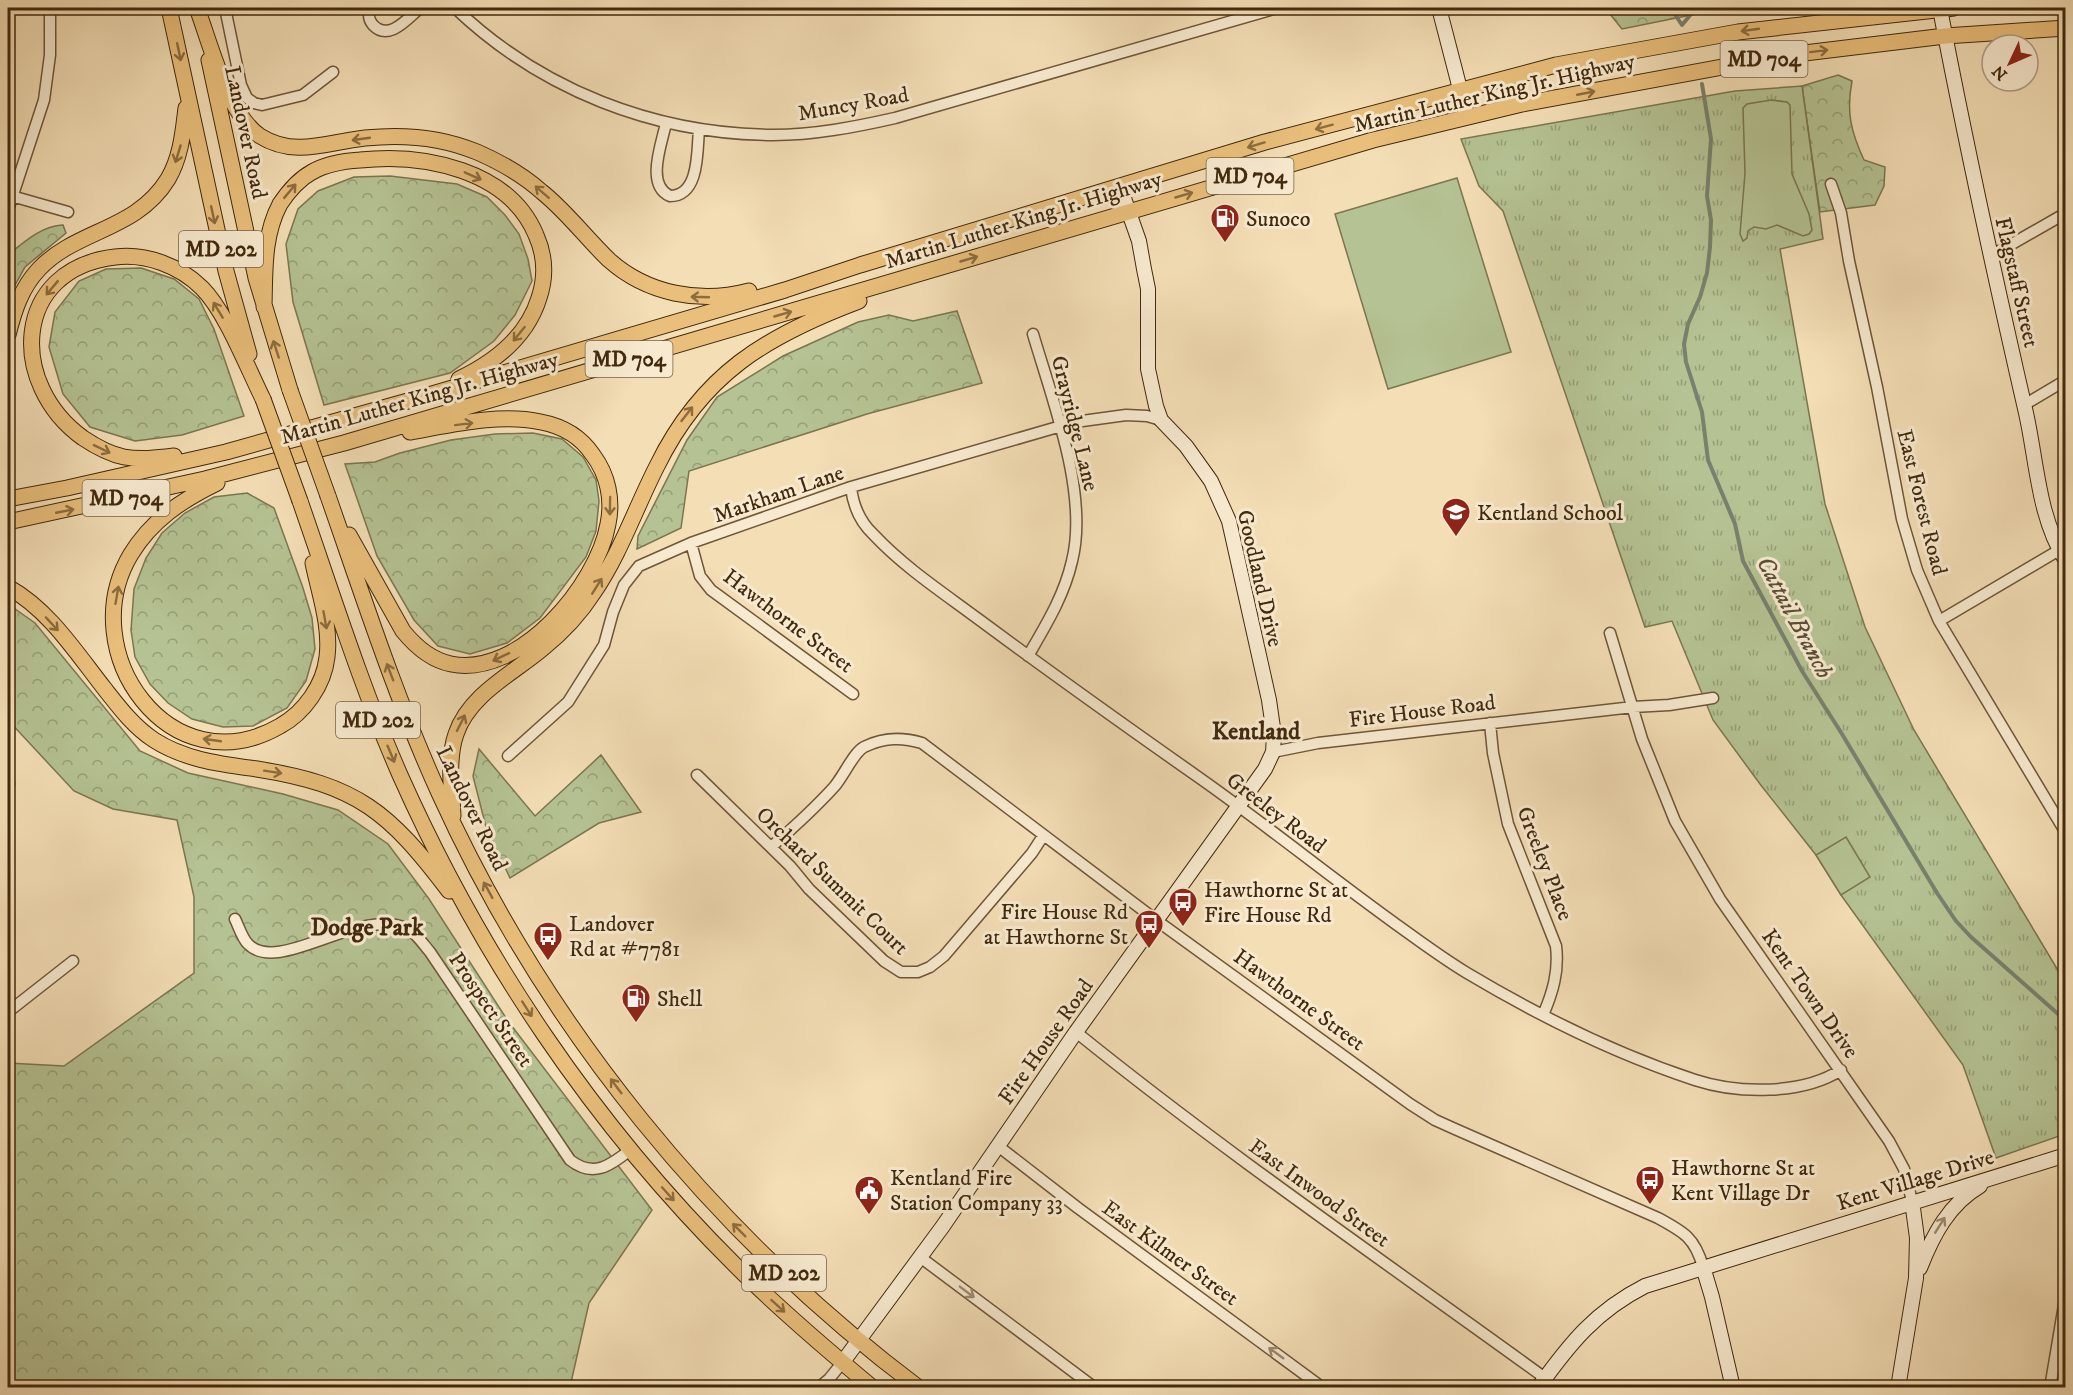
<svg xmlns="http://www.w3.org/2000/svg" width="2073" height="1395" font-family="'IM FELL DW Pica',serif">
	<defs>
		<pattern id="forest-crowns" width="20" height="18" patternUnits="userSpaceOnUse" patternTransform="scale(1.5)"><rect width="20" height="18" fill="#b5c293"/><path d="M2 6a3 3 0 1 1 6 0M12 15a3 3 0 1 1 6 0" fill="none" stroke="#959e76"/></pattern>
		<pattern id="park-tufts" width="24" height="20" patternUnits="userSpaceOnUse" patternTransform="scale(1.5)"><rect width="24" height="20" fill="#b5c293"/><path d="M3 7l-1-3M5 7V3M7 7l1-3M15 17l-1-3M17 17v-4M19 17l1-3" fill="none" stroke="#959e76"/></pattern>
	</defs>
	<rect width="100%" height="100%" fill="#f4deb6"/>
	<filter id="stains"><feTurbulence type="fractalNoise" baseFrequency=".00333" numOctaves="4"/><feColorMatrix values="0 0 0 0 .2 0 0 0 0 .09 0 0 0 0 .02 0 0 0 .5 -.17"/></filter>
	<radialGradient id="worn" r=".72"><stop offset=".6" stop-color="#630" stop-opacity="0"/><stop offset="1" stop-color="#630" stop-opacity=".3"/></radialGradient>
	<path fill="url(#forest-crowns)" stroke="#7b7650" stroke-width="1.5" d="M1605,8H1726L1622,29Z
		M1838,75L1852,81C1846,112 1851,132 1864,160L1885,167L1884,186L1875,205L1820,212L1802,86Z
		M390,176L457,184L487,197L505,215L519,234L528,259L532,281L515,315L494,341L450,373L324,405L293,302L286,244L298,209L318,191L354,177Z
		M63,225L66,233L25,267L8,298V255C24,242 41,226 63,225Z
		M141,268L174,279L199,299L214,329L244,416L182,435L135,441L90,427L63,394L49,347L55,312L79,281L106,269Z
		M957,311L982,383L867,414L689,471L681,528L637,549L638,536L687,440L717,397L783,356L858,322L889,315L913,321Z
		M533,433L562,439L583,457L596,480L599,501L596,531L586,557L540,618L507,643L470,654L438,646L414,620L377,556L345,464L375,462L400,453L451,440L495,434Z
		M247,493L274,508L303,588L312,618L315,649L306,681L287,708L253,726L223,727L192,719L168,703L150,684L135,657L131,630L134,589L146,558L162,533L185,513L214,497Z
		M8,604L35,623L140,751L188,773L283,794L338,810L388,844L429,899L508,1021L652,1210L589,1303L570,1387H8V1063L64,1066L194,973V897L177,820L113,809L74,791L8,720Z
		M479,749L535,816L601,755L641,812L599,823L510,878L486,827L473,776Z"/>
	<path fill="url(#park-tufts)" stroke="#7b7650" stroke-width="1.5" d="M1802,86L1823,239L1780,249L1825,504L1865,627L1914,730L2065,982V1134L1996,1158L1963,1065L1841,895L1816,855L1760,784L1713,720L1672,621L1645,627L1503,211L1479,186L1461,139L1735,91Z"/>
	<path fill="#b5c293" stroke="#7b7650" stroke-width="1.5" d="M1771,100L1787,102L1790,105L1792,174L1809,214L1812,230L1809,234L1803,236L1777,225L1766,229L1754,227L1748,231L1747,238L1743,241L1740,234L1745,173L1743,108L1747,104Z
		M1457,178L1511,352L1388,389L1335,214Z
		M1846,837L1870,877L1841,895L1816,855Z"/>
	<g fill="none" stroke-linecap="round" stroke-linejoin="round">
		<path stroke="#78816e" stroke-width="4" d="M1666,8L1674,13L1682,25L1696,8
			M1702,84L1711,139L1707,196L1711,220L1710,247L1707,273L1700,297L1688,324L1684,344L1686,362L1702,412L1708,460L1735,524L1743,561L1802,671L1842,734L1937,893L1956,921L1971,937L2066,1021"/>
		<g stroke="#6e5637" stroke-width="13">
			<path id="street" d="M225,8L241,85L247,98L254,103L262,105L303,95L333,72
				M371,8C368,14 368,19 373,25C389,42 408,18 420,8
				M455,8C541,90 654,134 773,135C814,135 855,127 895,118L1277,8
				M666,123C662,143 645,185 670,196C700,196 697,150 699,129
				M1831,184L1841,213L1849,261L1877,387L1902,519L1917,570L1939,621L2066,833
				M8,195L68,212
				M8,210L44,100L50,55V8
				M1991,256L2066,213
				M2024,405L2066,380
				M851,487C853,506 860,522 874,535C905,568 945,594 981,621C1054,675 1127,727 1201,779C1266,825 1328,875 1393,922C1418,940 1442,958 1467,973C1539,1016 1616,1054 1695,1080C1738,1094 1802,1095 1841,1070
				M691,543L700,576L711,590L853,694
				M1939,621L2066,546
				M1610,633L1642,739L1675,821L1720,899L1889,1141L1904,1169L1912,1201
				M1028,656C1046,625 1064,596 1072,561C1089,494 1052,399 1033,334
				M1490,723L1493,753L1508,824L1556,946C1559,971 1553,992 1543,1015
				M1273,752L1318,743L1633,707L1669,705L1713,698
				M508,756L568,702L604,645L613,612L624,585L639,566L691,543L851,487L1075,422L1126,415L1147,416L1161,420
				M697,775L790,866L809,889L884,961L901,972H918L930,967L944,956L1032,853L1043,836
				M8,785L9,784
				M771,847C793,828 814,809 834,787C843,777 854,752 864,747C884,737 902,737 922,743L1156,920L1410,1104L1435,1120L1455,1129L1658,1218C1684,1232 1695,1238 1703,1267
				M235,919C239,927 242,938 248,944C279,976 361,905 408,929C417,934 423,944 430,952L570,1160C593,1178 610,1166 630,1150
				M8,1012L73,961
				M1076,1032C1227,1154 1388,1264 1545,1378
				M998,1146L1078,1208L1323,1388
				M920,1257L1095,1388
				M818,1388L829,1379L842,1363
				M2050,1388L2066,1293"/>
		</g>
		<g stroke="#41290d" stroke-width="16">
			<path id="secondary" d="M1439,8L1467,116
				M1940,9C1966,144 1995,278 2026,413C2037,462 2038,517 2066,561
				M1703,1267L1712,1297L1733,1388
				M1920,1268C1933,1235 1949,1204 1980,1186
				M842,1363L943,1226L1076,1032L1265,769L1273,752L1274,735L1269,700L1229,521L1211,481L1186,446L1161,420L1156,406L1148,369V289L1144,269L1139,241L1120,187
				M1538,1388C1570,1343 1596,1311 1645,1286L2066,1155
				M1898,1388L1916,1278L1917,1238L1912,1201"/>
		</g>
		<g stroke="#41290d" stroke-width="17">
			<path id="primary" d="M169,8L226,271L249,354
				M197,8C210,43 228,115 260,136C295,158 328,142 365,138C403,134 441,137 477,152C500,162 523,175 542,192C567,212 586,238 609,260C647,294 700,304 749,291
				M209,60L256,278L290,390
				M264,307C265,272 263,236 280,204C288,192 299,179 312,172C326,164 344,161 360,160C424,153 509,170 536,235C545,255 546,277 539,298C527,337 495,362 459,379
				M8,335C14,311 21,288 39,269C77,229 136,231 168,179C181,157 183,132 186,108
				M174,456C157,458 140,460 124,457C109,454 95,446 83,438C8,384 12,269 115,257C146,253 180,266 202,288C226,312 247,367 263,399
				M217,483C182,500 152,520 131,554C72,652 171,789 280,726C304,713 324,685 327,657C331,626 319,593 313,563
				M328,496C363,596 395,696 439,793C545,1027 714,1234 919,1388
				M8,499L67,488L226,452L415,399L785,290L860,265L1265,142L1556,65L1738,32L1954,8
				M300,501C332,593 361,686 400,775C481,957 594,1125 736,1266C779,1309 826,1349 873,1388
				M8,522L205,479L344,443L1373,140L1522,104L1788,55L1945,36L2066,28
				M349,535L403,631C416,647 431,660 451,664C520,678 597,585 608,524C613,500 608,475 593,455C581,437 562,426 541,422C499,413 451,425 410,432
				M8,587C49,610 75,651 104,688C119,707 133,726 154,740C185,760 221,764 257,769C358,785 389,812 449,891
				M453,816C452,790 447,760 456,734C469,695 512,674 542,649C562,633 580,614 594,592C620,554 636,507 657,466C702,374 766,336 859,301"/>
		</g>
		<use href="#street" stroke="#f8ead0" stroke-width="10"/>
		<use href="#secondary" stroke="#f8ead0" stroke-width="14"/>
		<use href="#primary" stroke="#eabf7b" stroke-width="15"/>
		<g stroke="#41290d" stroke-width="17" stroke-linecap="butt">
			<path id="primary-bridge" d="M290,390L328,496
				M263,399L300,501"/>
		</g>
		<use href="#primary-bridge" stroke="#eabf7b" stroke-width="15"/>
	</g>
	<defs><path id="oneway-shaft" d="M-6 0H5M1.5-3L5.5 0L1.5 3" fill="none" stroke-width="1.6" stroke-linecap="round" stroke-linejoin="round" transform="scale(1.5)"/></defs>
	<g stroke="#8d6c3e">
		<use href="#oneway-shaft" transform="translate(1750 30) rotate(172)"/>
		<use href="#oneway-shaft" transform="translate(1819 51) rotate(-7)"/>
		<use href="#oneway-shaft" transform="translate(179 52) rotate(78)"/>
		<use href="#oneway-shaft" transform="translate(1586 93) rotate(-11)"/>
		<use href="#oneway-shaft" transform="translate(1324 127) rotate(165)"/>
		<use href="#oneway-shaft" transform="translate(361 139) rotate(172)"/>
		<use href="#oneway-shaft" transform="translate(1256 145) rotate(163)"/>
		<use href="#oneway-shaft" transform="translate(178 154) rotate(107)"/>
		<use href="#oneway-shaft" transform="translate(473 176) rotate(24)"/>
		<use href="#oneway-shaft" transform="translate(290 191) rotate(-50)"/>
		<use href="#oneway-shaft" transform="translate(542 192) rotate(-139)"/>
		<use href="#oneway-shaft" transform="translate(1184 195) rotate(-16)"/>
		<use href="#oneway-shaft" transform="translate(213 215) rotate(78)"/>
		<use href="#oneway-shaft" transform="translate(969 259) rotate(-16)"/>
		<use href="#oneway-shaft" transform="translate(52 288) rotate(130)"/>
		<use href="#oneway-shaft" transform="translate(700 297) rotate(-178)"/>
		<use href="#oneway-shaft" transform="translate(218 310) rotate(-121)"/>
		<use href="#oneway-shaft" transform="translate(783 314) rotate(-16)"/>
		<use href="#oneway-shaft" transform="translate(519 334) rotate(129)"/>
		<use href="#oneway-shaft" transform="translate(276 349) rotate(-108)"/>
		<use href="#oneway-shaft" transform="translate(687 414) rotate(-52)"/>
		<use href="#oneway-shaft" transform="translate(464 424) rotate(-7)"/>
		<use href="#oneway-shaft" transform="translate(102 449) rotate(26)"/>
		<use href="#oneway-shaft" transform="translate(610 506) rotate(91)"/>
		<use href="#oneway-shaft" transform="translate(65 511) rotate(-11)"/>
		<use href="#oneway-shaft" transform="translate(597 586) rotate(-58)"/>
		<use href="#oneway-shaft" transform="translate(117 595) rotate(-80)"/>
		<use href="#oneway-shaft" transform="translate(325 620) rotate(80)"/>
		<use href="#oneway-shaft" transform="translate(52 624) rotate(47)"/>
		<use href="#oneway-shaft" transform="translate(501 657) rotate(155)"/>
		<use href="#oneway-shaft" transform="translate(390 672) rotate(-111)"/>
		<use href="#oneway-shaft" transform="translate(461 723) rotate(-63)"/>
		<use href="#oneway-shaft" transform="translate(212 740) rotate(-172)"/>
		<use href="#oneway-shaft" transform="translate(391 754) rotate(67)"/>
		<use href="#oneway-shaft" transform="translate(273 772) rotate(9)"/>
		<use href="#oneway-shaft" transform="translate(488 890) rotate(-119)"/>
		<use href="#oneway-shaft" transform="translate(527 1009) rotate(57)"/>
		<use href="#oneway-shaft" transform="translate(616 1086) rotate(-127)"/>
		<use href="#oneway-shaft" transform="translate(668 1194) rotate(48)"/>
		<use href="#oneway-shaft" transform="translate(739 1230) rotate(-135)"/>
		<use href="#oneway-shaft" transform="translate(778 1306) rotate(42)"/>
	</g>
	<g stroke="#9c8a6e">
		<use href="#oneway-shaft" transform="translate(1940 1225) rotate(-58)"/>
		<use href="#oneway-shaft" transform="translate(967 1292) rotate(37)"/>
		<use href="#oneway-shaft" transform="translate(1276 1353) rotate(-144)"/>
	</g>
	<defs>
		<g id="fuel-pin" transform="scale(1.5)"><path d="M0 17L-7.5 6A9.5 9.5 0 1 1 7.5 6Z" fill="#8f2418" stroke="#f8ead0"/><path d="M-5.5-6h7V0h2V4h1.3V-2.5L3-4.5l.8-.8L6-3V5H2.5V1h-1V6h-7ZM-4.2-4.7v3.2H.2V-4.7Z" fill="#fff"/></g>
		<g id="school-pin" transform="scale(1.5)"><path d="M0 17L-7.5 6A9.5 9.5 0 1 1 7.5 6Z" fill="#8f2418" stroke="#f8ead0"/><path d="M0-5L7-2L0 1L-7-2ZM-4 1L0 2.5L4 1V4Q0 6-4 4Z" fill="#fff"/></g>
		<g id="bus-pin" transform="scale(1.5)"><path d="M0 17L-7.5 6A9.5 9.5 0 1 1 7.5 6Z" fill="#8f2418" stroke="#f8ead0"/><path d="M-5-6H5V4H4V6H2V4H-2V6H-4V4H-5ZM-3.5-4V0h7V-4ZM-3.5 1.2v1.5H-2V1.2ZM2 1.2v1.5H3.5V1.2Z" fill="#fff"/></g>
		<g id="civic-pin" transform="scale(1.5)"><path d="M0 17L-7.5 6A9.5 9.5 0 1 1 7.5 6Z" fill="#8f2418" stroke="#f8ead0"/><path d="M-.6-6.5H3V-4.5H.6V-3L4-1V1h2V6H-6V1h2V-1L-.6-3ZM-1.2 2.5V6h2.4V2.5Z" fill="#fff"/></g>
	</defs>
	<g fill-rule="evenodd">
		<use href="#fuel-pin" x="1225" y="218"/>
		<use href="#school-pin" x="1456" y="512"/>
		<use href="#bus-pin" x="1183" y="902"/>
		<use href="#bus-pin" x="1149" y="924"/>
		<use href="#bus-pin" x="548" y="936"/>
		<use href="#fuel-pin" x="636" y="998"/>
		<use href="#bus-pin" x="1650" y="1180"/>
		<use href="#civic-pin" x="869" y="1190"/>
	</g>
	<g text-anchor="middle" stroke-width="6" stroke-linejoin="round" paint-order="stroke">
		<g fill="#f8ead0" stroke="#786348" stroke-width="1.5">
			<rect x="1720.5" y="41" width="87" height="36" rx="4.5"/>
			<rect x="1206.5" y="158" width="87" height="36" rx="4.5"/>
			<rect x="179" y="231" width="84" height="36" rx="4.5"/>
			<rect x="585.5" y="341" width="87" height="36" rx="4.5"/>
			<rect x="82.5" y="480" width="87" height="36" rx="4.5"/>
			<rect x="336" y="702" width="84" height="36" rx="4.5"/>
			<rect x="742" y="1255" width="84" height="36" rx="4.5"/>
		</g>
		<g font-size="21" font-weight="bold" fill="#41290d">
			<text x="1764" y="66">MD 704</text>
			<text x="1250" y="183">MD 704</text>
			<text x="221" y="256">MD 202</text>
			<text x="629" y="366">MD 704</text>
			<text x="126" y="505">MD 704</text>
			<text x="378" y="727">MD 202</text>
			<text x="784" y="1280">MD 202</text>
		</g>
		<g font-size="22" fill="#41290d" stroke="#f8ead0">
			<text transform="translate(1494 92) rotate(-13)" y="8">Martin Luther King Jr. Highway</text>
			<text transform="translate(853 103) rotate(-10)" y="8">Muncy Road</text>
			<text transform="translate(247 132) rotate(78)" y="8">Landover Road</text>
			<text transform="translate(1023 219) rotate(-17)" y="8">Martin Luther King Jr. Highway</text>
			<text transform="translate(2018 282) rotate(77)" y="8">Flagstaff Street</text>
			<text transform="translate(419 397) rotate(-16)" y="8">Martin Luther King Jr. Highway</text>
			<text transform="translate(1076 423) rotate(76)" y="8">Grayridge Lane</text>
			<text transform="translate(778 493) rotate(-19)" y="8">Markham Lane</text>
			<text transform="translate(1923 502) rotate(76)" y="8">East Forest Road</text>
			<text transform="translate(1261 578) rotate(77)" y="8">Goodland Drive</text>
			<text transform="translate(789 620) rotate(37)" y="8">Hawthorne Street</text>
			<text transform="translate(1422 710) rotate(-7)" y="8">Fire House Road</text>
			<text transform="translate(473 808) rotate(64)" y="8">Landover Road</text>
			<text transform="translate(1277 812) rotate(37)" y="8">Greeley Road</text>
			<text transform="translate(1546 863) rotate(69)" y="8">Greeley Place</text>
			<text transform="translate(833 880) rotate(44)" y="8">Orchard Summit Court</text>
			<text transform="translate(1811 993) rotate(55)" y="8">Kent Town Drive</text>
			<text transform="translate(1300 999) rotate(36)" y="8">Hawthorne Street</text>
			<text transform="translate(492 1009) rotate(56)" y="8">Prospect Street</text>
			<text transform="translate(1045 1041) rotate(-55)" y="8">Fire House Road</text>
			<text transform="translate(1915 1179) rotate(-17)" y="8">Kent Village Drive</text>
			<text transform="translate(1320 1192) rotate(36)" y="8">East Inwood Street</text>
			<text transform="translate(1171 1252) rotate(36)" y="8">East Kilmer Street</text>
		</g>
		<g font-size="22" fill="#41290d" stroke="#f8ead0" text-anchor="start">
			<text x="1246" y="226">Sunoco</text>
			<text x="1477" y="520">Kentland School</text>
			<text x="1204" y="897">Hawthorne St at<tspan x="1204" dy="25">Fire House Rd</tspan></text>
			<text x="1128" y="919" text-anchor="end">Fire House Rd<tspan x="1128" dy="25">at Hawthorne St</tspan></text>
			<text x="569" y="931">Landover<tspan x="569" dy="25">Rd at #7781</tspan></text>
			<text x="657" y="1006">Shell</text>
			<text x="1671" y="1175">Hawthorne St at<tspan x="1671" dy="25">Kent Village Dr</tspan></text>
			<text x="890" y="1185">Kentland Fire<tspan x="890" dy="25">Station Company 33</tspan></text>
		</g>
		<g font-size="24" font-style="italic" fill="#584e35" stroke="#f8ead0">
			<text transform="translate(1795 617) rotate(62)" y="8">Cattail Branch</text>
		</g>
		<g font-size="24" font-weight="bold" fill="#41290d" stroke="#f8ead0">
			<text x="1256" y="739">Kentland</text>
			<text x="367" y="935">Dodge Park</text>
		</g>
	</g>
	<rect width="2073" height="1395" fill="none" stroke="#f4deb6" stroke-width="30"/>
	<rect x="9" y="9" width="2055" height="1377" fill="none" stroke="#41290d" stroke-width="3"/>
	<rect x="15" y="15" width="2043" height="1365" fill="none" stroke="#41290d" stroke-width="1.5"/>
	<g transform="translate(2010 63) rotate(226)"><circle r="28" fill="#f8ead0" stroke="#af9d82" stroke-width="1.5"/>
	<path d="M0-4.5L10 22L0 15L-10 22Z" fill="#8f2418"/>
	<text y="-9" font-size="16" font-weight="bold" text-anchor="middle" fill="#41290d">N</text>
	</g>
	<rect width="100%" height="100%" filter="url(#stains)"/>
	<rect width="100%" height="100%" fill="url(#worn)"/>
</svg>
